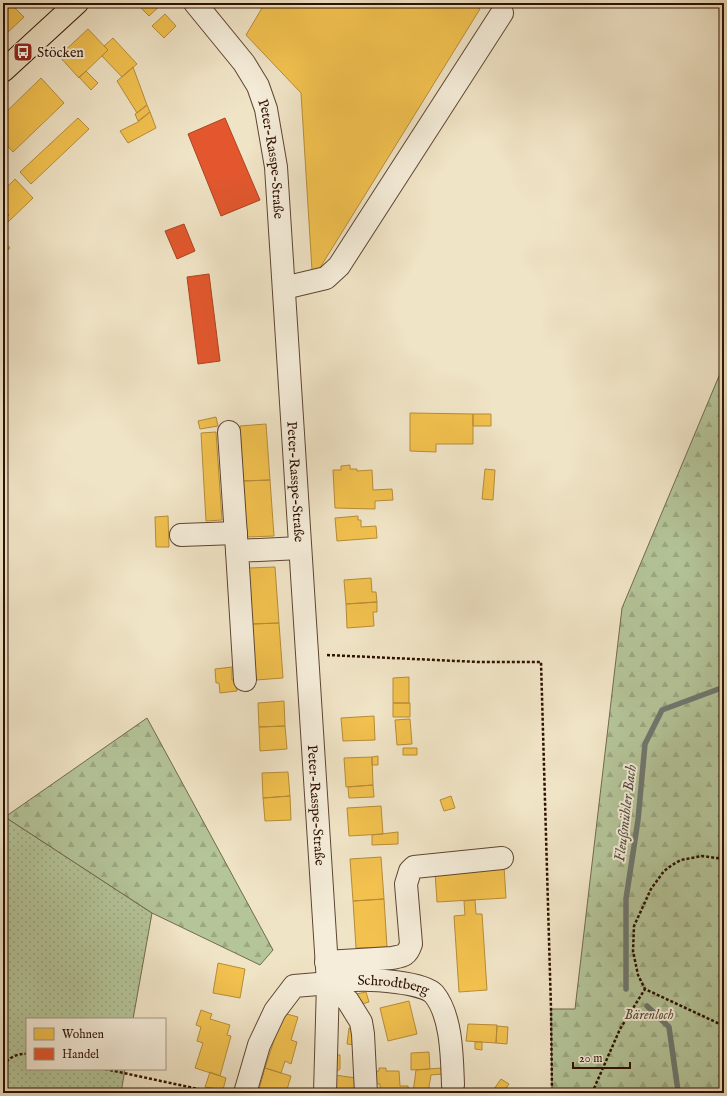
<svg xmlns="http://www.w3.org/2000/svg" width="727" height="1096" font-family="'IM FELL English',serif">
	<defs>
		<pattern id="green-dots" width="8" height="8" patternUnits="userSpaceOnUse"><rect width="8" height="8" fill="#b4c599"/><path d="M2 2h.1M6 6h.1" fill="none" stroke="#9ba882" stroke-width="1.8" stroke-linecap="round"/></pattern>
		<pattern id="forest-firs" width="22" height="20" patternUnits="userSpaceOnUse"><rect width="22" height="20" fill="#b4c599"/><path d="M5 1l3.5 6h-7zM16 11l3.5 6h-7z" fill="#9ba882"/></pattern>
	</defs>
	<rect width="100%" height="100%" fill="#f0e4c6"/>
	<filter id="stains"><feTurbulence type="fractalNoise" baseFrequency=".005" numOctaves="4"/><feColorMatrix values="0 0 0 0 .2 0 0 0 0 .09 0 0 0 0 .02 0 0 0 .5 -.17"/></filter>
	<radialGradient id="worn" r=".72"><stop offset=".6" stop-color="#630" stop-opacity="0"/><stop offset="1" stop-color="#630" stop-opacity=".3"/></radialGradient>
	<path fill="url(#green-dots)" stroke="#716a4c" d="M5,817L152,913L133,1019H27V1069H125L121,1093H3V821Z"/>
	<path fill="url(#forest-firs)" stroke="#716a4c" d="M724,364V1093H552L551,1009H575L622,608Z
		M147,718L273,950L260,965L152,913L5,817Z"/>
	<path fill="#f2c14e" stroke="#b78c37" d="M3,3H10L24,17L6,34L3,31Z
		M146,3H163L149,16L141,8Z
		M265,3H470L480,9L318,271L312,270L301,93L246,35Z
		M165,14L176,26L164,38L152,26Z
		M88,29L108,50L79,78L59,56Z
		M113,38L137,64L122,77L102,56L108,50L104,46Z
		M133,67L147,105L137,113L117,81Z
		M86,71L98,83L91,90L79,77Z
		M41,78L64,103L13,152L3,141V115Z
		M147,105L150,112L138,121L135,114Z
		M150,112L156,128L128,143L120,131L138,122Z
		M78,118L89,129L31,184L20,172Z
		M15,179L33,198L8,222L5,219L9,215L3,209V191Z
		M3,240L10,248L3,254Z
		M410,413L473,414V444H436V452L410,451Z
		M473,414H491V426H473Z
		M216,417L218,426L200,429L198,421Z
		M266,424L270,480L243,481L240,426Z
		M216,432L222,520L206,521L201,433Z
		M350,465V469H357V471L372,470L373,490L392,489L393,500L375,501V509L335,508L333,470H341V466Z
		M485,469L495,470L493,500L482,499Z
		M270,480L274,536L247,537L243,481Z
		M168,516L169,547H156L155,517Z
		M358,516V520H361V527L376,526L377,538L337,541L335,518Z
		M275,567L279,623L252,624L249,568Z
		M371,578L372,592H376L377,602L346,604L344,580Z
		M377,602V612H373L374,626L347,628L346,604Z
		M279,623L283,678L256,680L252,624Z
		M232,667V680H236L237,691L220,693L219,683H216L215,669Z
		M409,677V703H393V678Z
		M284,701L285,726L259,727L258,703Z
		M393,703H410V717H393Z
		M374,716L375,740L343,741L341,718Z
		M410,719L412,744L397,745L395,720Z
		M285,726L287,749L260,751L259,727Z
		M403,748H417V755H403Z
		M378,756V765H372V757Z
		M372,757L373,785L346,787L344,758Z
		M288,772L290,796L263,798L262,773Z
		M373,785L374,797L349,798L348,787Z
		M290,796L291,820L265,821L263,798Z
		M451,796L455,808L444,811L440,800Z
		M381,806L383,834L349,836L347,808Z
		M398,832V844L372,845V835Z
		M381,857L384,899L353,901L350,859Z
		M504,867L506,898L437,902L435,872Z
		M384,899L387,947L356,948L353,901Z
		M475,900L476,914H482L487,990L459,992L454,916L465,915L464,901Z
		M218,963L245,969L240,998L213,993Z
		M366,992L369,1002L359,1005L356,994Z
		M409,1001L417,1034L388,1041L380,1008Z
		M201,1010L212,1014L210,1019L230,1025L227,1035L231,1036L220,1076L195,1068L203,1043L197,1041L201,1027L196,1025Z
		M283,1013L298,1017L291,1040L297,1042L291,1064L285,1061L281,1073L265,1068Z
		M468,1024L497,1025L496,1043L466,1041Z
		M497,1026L508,1027L507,1044L496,1043Z
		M349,1028L357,1029L355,1045L347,1044Z
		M475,1042H482V1050L475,1049Z
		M429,1052L430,1069L411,1070V1053Z
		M330,1054L340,1055V1069L336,1072Z
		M265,1068L291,1076L286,1093H258Z
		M379,1068H386V1071H399L400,1086H408L409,1093H380V1084H368V1072L379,1071Z
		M441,1068L442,1074L431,1075L428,1093H413L416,1070Z
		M210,1072L226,1078L223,1090L205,1087Z
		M335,1075L356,1078L354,1093H333Z
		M501,1079L509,1084L503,1093H500L494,1089Z"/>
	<path fill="#e4572e" stroke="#ad4220" d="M225,118L260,200L221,216L188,134Z
		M184,224L195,251L177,259L165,231Z
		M209,274L220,361L198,364L187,277Z"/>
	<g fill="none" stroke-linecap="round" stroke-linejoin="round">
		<path stroke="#6f7870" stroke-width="5.5" d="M626,989V899L638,820L645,744L662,710L724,687
			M647,1006L669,1027L678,1091L675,1093"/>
		<g stroke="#5e4532" stroke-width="24">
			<g id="minor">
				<path id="s1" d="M195,3L244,63L258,86L266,109L276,167L328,983L325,1093"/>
				<path d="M284,288L326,278L339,266L502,13"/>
				<path d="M229,432L237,551"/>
				<path d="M181,535L236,533"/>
				<path d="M245,680L237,551L300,548"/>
				<path d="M326,962L392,958C403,956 407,956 411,944L406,884L410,871L414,867L502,858"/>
				<path d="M328,983L348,1001L361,1022L363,1034L366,1093"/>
				<path id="s2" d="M245,1093L259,1045L275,1011L294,986C306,985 318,984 330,983C338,982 346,980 354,980C371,979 423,982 434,994C452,1016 452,1058 453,1085"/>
			</g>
		</g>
		<g stroke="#2e1000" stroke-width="24">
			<path id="major" d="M3,71L77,3"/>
		</g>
		<path stroke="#2e1000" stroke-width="2.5" stroke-dasharray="3 2" stroke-linecap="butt" d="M327,655L479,662H541L551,1009L552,1093
			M724,859L702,856L681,860L672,865L664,871L651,889L634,926L633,951L638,975L645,989L724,1026
			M3,1065C9,1058 17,1053 27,1054
			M105,1069L217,1093
			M592,1093L620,1029L645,989"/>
		<use href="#minor" stroke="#f5edda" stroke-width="22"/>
		<use href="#major" stroke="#f0e4c6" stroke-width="22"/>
	</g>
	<defs>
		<g id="bus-square" transform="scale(1)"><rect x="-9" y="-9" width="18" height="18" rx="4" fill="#8f2418" stroke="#f5edda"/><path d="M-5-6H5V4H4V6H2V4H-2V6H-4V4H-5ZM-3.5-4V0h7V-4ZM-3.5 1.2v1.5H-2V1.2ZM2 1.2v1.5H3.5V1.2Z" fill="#fff"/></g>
	</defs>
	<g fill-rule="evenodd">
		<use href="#bus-square" x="23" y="52"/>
	</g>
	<g text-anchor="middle" stroke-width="4" stroke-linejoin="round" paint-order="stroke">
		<g font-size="14" fill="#2e1000" stroke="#f5edda" text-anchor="start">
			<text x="37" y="57">Stöcken</text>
		</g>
		<g font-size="14" fill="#2e1000" stroke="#f5edda">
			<text dy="5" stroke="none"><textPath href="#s1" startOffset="179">Peter-Rasspe-Straße</textPath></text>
			<text dy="5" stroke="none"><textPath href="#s1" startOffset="503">Peter-Rasspe-Straße</textPath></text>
			<text dy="5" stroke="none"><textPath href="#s1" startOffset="827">Peter-Rasspe-Straße</textPath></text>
			<text dy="5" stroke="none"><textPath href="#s2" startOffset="219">Schrodtberg</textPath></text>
		</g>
		<g font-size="14" font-style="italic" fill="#5d4f36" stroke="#f5edda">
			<text x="649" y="1019">Bärenloch</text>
		</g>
		<g font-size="15" font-style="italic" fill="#544d41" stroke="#f5edda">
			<text transform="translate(625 813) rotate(-83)" y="5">Fleußmühler Bach</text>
		</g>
	</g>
	<rect width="727" height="1096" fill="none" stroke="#f0e4c6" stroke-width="16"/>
	<rect x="4" y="4" width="719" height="1088" fill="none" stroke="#2e1000" stroke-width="2"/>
	<rect x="8" y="8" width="711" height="1080" fill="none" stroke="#2e1000"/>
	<rect x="26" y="1018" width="140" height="52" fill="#f5edda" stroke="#a59583"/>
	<rect x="34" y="1028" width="20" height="12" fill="#f2c14e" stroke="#a59583"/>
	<text x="62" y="1038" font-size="12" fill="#2e1000">Wohnen</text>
	<rect x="34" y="1048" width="20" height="12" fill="#e4572e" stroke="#a59583"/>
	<text x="62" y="1058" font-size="12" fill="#2e1000">Handel</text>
	<path d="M573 1062v6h57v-6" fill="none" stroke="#2e1000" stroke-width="2"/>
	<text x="579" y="1062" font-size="12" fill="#2e1000" stroke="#f5edda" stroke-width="3" paint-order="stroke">20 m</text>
	<rect width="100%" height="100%" filter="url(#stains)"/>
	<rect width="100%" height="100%" fill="url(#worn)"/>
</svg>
